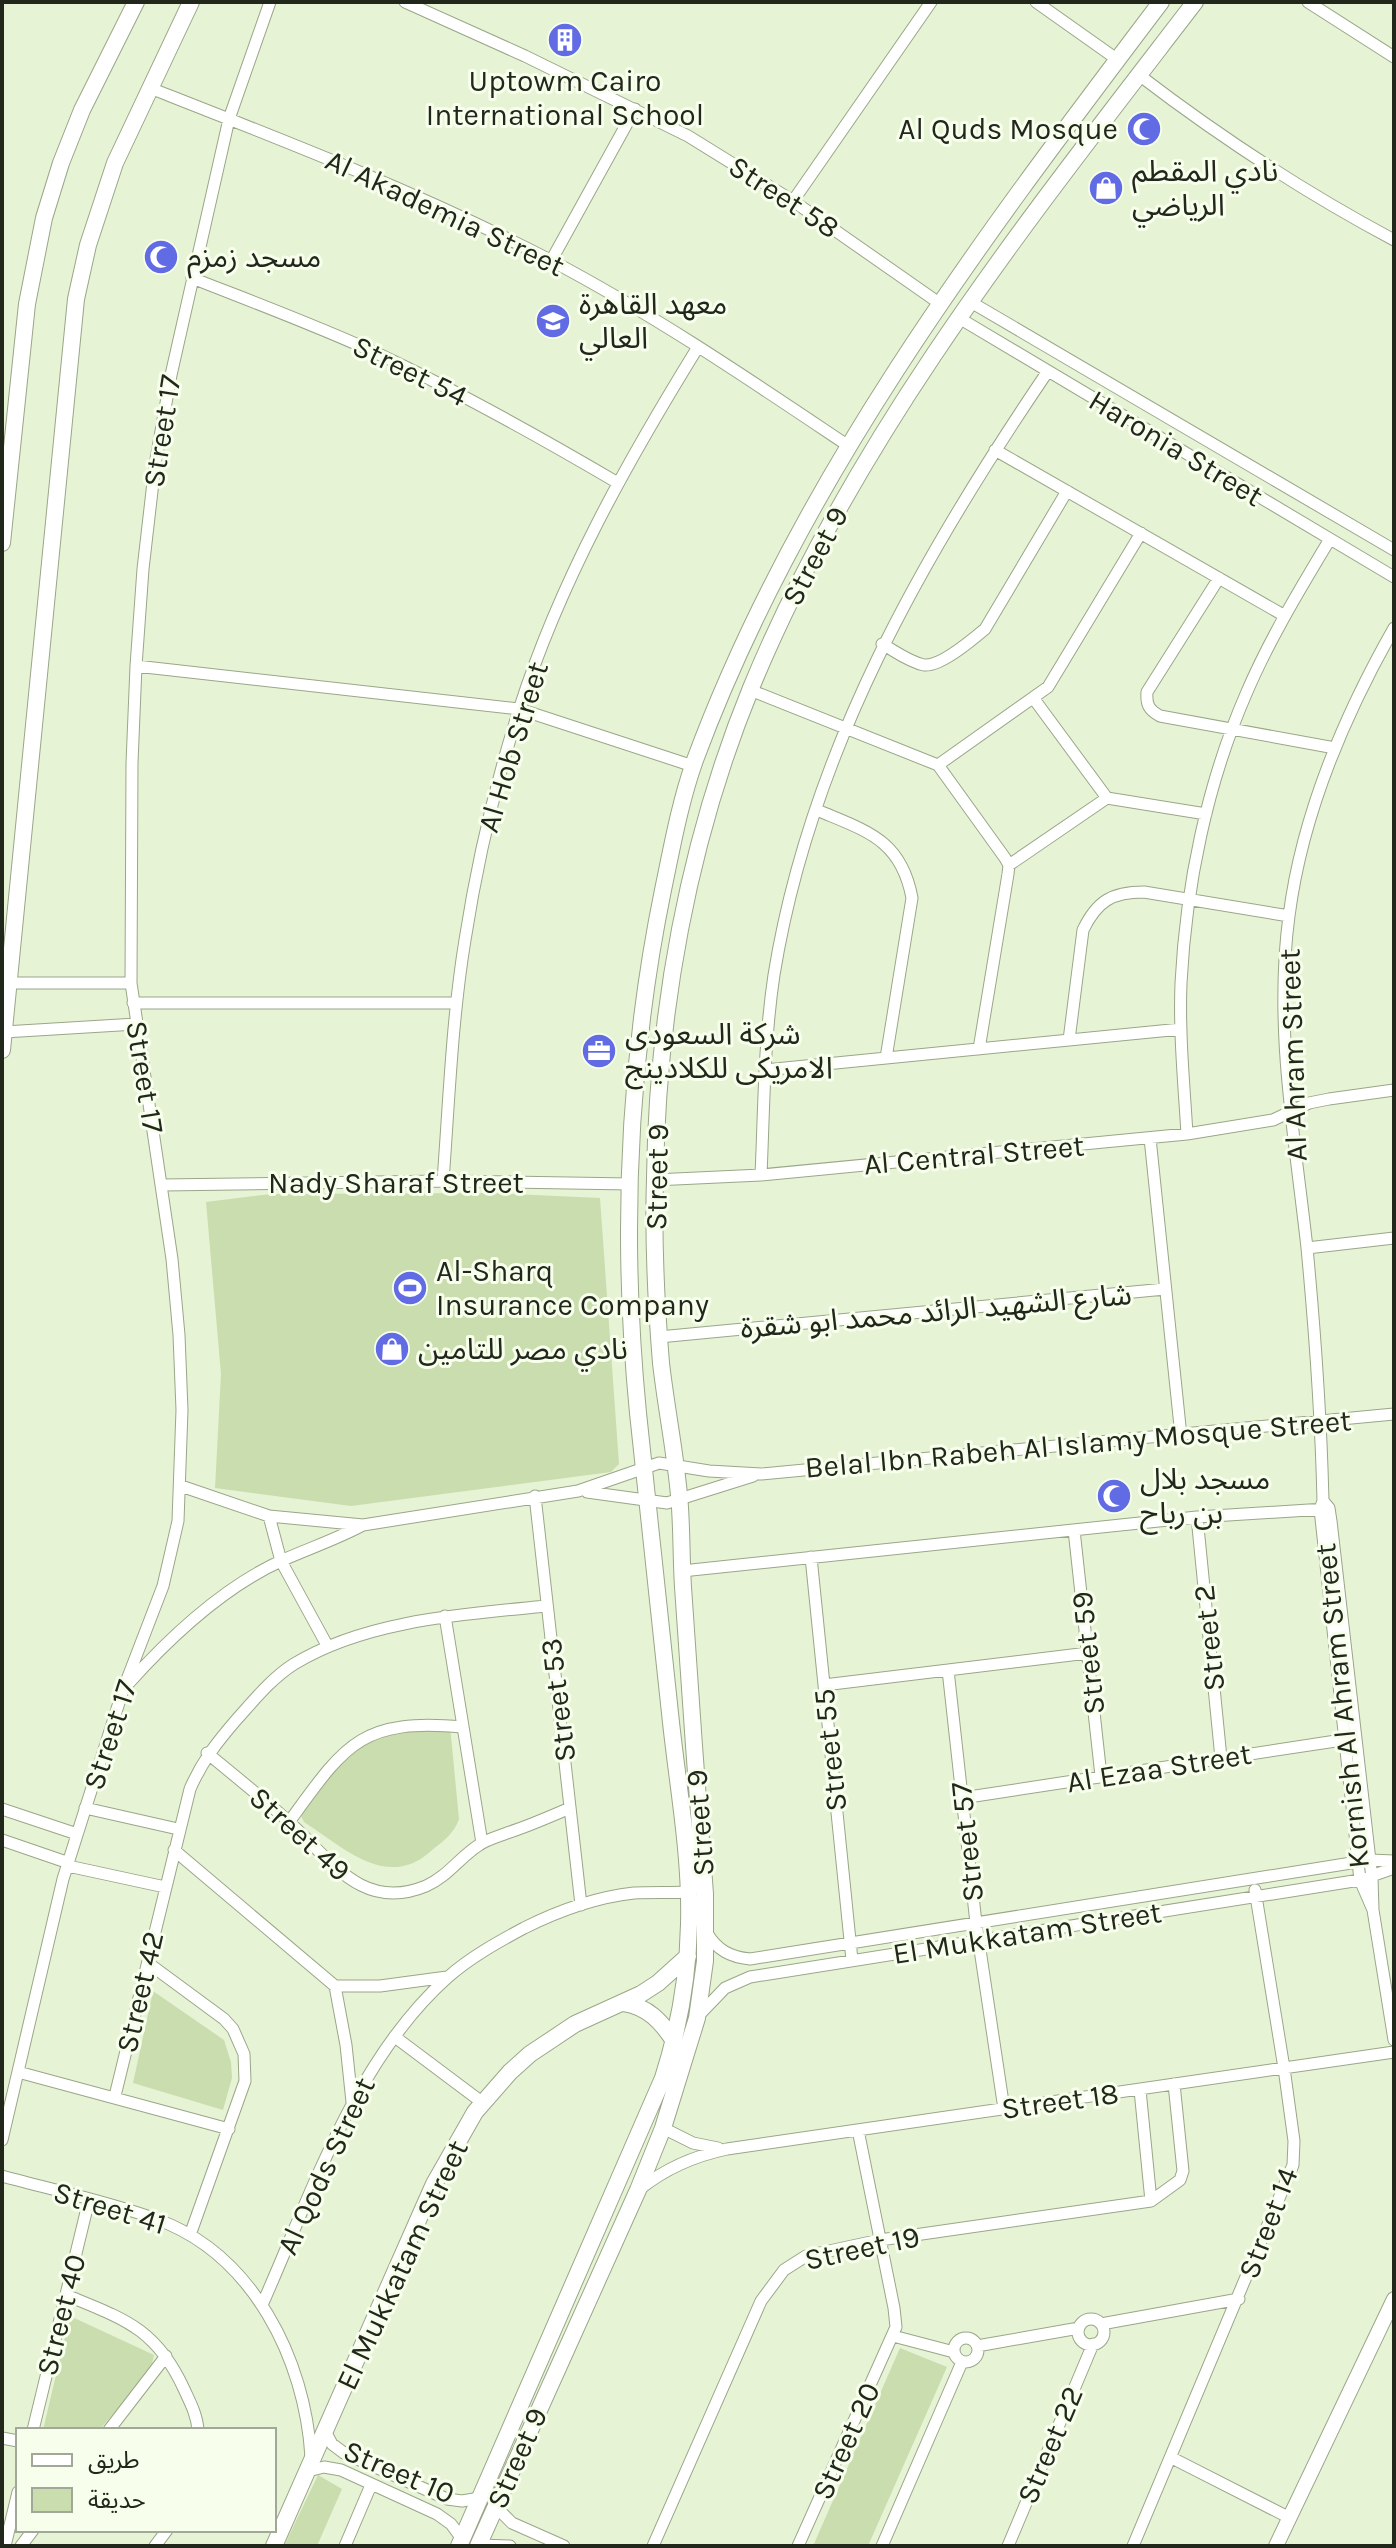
<svg xmlns="http://www.w3.org/2000/svg" width="1396" height="2548" font-family="Karla,'Noto Sans Arabic',sans-serif">
	<rect width="100%" height="100%" fill="#e7f3d5"/>
	<path fill="#caddae" d="M493,1193L600,1198L619,1464L611,1472L351,1506L215,1488L221,1374L206,1202L271,1194Z
		M450,1726L459,1819C454,1834 443,1841 431,1851C387,1891 343,1847 304,1822C296,1809 300,1801 308,1789C347,1727 384,1731 450,1726Z
		M153,1991L224,2040L231,2062L232,2078L223,2110L133,2083Z
		M70,2316L154,2355L150,2373L99,2430H43Z
		M900,2348L947,2367L868,2546H813Z
		M318,2475L342,2489L317,2546H284Z"/>
	<g fill="none" stroke-linecap="round" stroke-linejoin="round">
		<g stroke="#9aa689" stroke-width="13">
			<path id="minor" d="M405,2L525,56L688,136L793,201L939,303
				M1036,2L1118,60
				M1308,2L1394,57
				M1139,75C1220,137 1304,192 1394,240
				M150,88C285,141 420,193 550,260C653,314 750,380 847,445
				M793,201L931,2
				M551,261L635,109
				M192,278C253,302 315,325 374,352C458,391 538,436 618,483
				M969,301L1394,550
				M959,318L1394,577
				M995,450L1285,616
				M1219,578L1147,692C1146,705 1149,710 1160,716L1335,748
				M882,644C895,651 909,662 924,665C940,667 972,640 985,629L1067,491
				M136,666L519,709L693,766
				M750,690L938,765L1005,858L1009,865L1008,874L979,1049
				M1034,699L1107,798
				M938,765L1048,687L1141,533
				M817,810C866,831 901,839 912,898L886,1058
				M1009,865L1107,798L1206,814
				M9,983H131
				M133,1003H456
				M4,1032L136,1024
				M1069,1040L1083,930C1097,901 1112,892 1144,892L1289,916
				M765,1070L1181,1029
				M1187,1134C1184,1084 1179,1033 1181,983C1186,885 1207,784 1246,694C1269,640 1300,589 1330,539
				M1150,1138L1181,1436
				M761,1175C764,1108 764,1041 774,975C810,752 923,555 1048,371
				M654,1180L761,1175L1187,1134L1273,1120L1309,1103L1329,1099L1394,1090
				M443,1181C449,1101 452,1019 465,940C477,863 495,785 519,710C560,581 627,462 698,347
				M162,1185L443,1181L630,1184
				M1307,1248L1394,1238
				M659,1337L1165,1289
				M181,1486L269,1516L363,1525L578,1491L659,1463L709,1471L761,1474L1394,1414
				M587,1492L667,1503L753,1476
				M535,1496L581,1905
				M1324,1502L1329,1508L1331,1521L1372,1878L1373,1910L1394,2040
				M269,1516L281,1561L328,1647
				M1197,1517L1221,1758
				M1074,1530L1101,1776
				M811,1557L852,1960
				M682,1571L1197,1517L1324,1509
				M445,1616L482,1843
				M948,1670L976,1923L1004,2109
				M128,1684C171,1636 223,1587 283,1560C310,1548 337,1539 363,1525
				M824,1685L1088,1653
				M207,1753C234,1775 261,1797 287,1820C329,1857 361,1913 426,1886C447,1877 460,1857 479,1845C488,1839 497,1837 507,1833C529,1826 549,1817 570,1808
				M962,1798L1349,1739
				M85,1808L178,1829
				M2,1809L77,1834
				M289,1822C345,1745 360,1718 462,1727
				M2,1840L69,1863
				M174,1850L335,1986H380L447,1977
				M68,1866L165,1887
				M1373,1910L1360,1880L1358,1862L1320,1509L1323,1501C1321,1417 1315,1332 1307,1248C1295,1138 1274,1027 1289,916C1302,815 1344,716 1394,628
				M707,1933C717,1950 730,1957 750,1959L1370,1860L1394,1861
				M148,1963L224,2019L233,2029L244,2054L245,2081L190,2235
				M335,1986L346,2045L352,2102
				M700,2014L725,1988L750,1977L1360,1880L1394,1868
				M395,2037L483,2103
				M18,2072L229,2129
				M1140,2090L1151,2201
				M115,2096L190,1789C202,1761 218,1741 237,1719C255,1699 272,1678 294,1664C366,1620 465,1614 547,1606
				M663,2128L693,2143L718,2148
				M2,2140L63,1879L123,1690L163,1586L178,1521L182,1410L179,1335L172,1259L131,983L132,763L136,666L143,569L155,465L171,375L229,119L270,2
				M2,2176C53,2190 106,2201 156,2219C253,2254 305,2359 311,2457
				M640,2189C666,2168 694,2156 727,2149L1394,2052
				M66,2295C124,2319 156,2328 184,2389C190,2402 197,2415 198,2430
				M262,2305C311,2195 355,2060 447,1978C469,1958 498,1942 524,1928C558,1911 597,1897 634,1893C652,1892 671,1893 689,1892
				M1078 2332a13 13 0 1 1 26 0a13 13 0 1 1-26 0Z
				M1101,2324L1239,2299
				M893,2336L954,2352
				M954 2350a12 12 0 1 1 24 0a12 12 0 1 1-24 0Z
				M977,2346L1079,2328
				M33,2430L89,2200
				M109,2430L166,2356
				M325,2431L332,2444L344,2453L447,2499L462,2501L480,2498
				M2,2438L18,2441
				M1172,2458L1290,2518
				M308,2471L324,2467L341,2470L437,2514L451,2524L462,2539
				M495,2506L512,2523L564,2546
				M479,2545L510,2546
				M5,2546L18,2492
				M21,2546L33,2530
				M155,2546L167,2530
				M345,2546L371,2485
				M653,2546L761,2301L784,2270L806,2256L880,2240L1151,2201L1180,2180L1183,2171L1174,2084
				M798,2546L896,2327L894,2308L858,2130
				M882,2546L962,2362
				M1008,2546L1093,2344
				M1133,2546L1293,2165L1294,2141L1284,2068L1255,1890"/>
		</g>
		<g stroke="#9aa689" stroke-width="16">
			<path id="tertiary" d="M1276,2546L1394,2299"/>
		</g>
		<g stroke="#9aa689" stroke-width="18">
			<path id="secondary" d="M2,543L27,304L44,218L61,163L82,110L136,2
				M2,1050L76,299L88,245L115,163L191,2
				M624,2003C648,2007 661,2021 674,2041
				M274,2546L434,2184L475,2112L510,2072L530,2054L575,2024L641,1994L658,1983L688,1956
				M459,2546L663,2078C679,2028 688,1977 689,1924C691,1854 677,1783 670,1713C659,1613 648,1513 638,1413C621,1239 628,1061 663,890C672,847 680,802 695,760C799,479 982,239 1161,2
				M478,2546L638,2190L663,2128L697,2018L705,1961V1894C697,1792 690,1689 683,1587C681,1556 682,1525 679,1495C675,1451 666,1407 661,1363C656,1302 653,1240 655,1178C657,1013 688,842 751,688C855,435 1030,217 1195,2"/>
		</g>
		<use href="#minor" stroke="#fff" stroke-width="11"/>
		<use href="#tertiary" stroke="#fff" stroke-width="14"/>
		<use href="#secondary" stroke="#fff" stroke-width="16"/>
	</g>
	<defs>
		<g id="building-disc" transform="scale(1.8)"><circle r="9.5" fill="#616ce4" stroke="#f7feec"/><path d="M-4-6H4V6H1V3H-1V6H-4ZM-2.5-4.3h1.7v1.8h-1.7ZM.8-4.3h1.7v1.8H.8ZM-2.5-1h1.7V.8h-1.7ZM.8-1h1.7V.8H.8Z" fill="#fff"/></g>
		<g id="mosque-disc" transform="scale(1.8)"><circle r="9.5" fill="#616ce4" stroke="#f7feec"/><path d="M3.5-4.9A6 6 0 1 0 3.5 4.9A5 5 0 1 1 3.5-4.9Z" fill="#fff"/></g>
		<g id="shop-disc" transform="scale(1.8)"><circle r="9.5" fill="#616ce4" stroke="#f7feec"/><path d="M-5-2.5h2.3a2.7 3.5 0 0 1 5.4 0H5L5.5 6h-11ZM-1.5-2.5h3a1.5 2.3 0 0 0-3 0Z" fill="#fff"/></g>
		<g id="university-disc" transform="scale(1.8)"><circle r="9.5" fill="#616ce4" stroke="#f7feec"/><path d="M0-5L7-2L0 1L-7-2ZM-4 1L0 2.5L4 1V4Q0 6-4 4Z" fill="#fff"/></g>
		<g id="office-disc" transform="scale(1.8)"><circle r="9.5" fill="#616ce4" stroke="#f7feec"/><path d="M-6-3h4V-5.5h4V-3h4V5H-6ZM-1-4.5V-3h2v-1.5ZM-6 0V1H6V0Z" fill="#fff"/></g>
		<g id="stadium-disc" transform="scale(1.8)"><circle r="9.5" fill="#616ce4" stroke="#f7feec"/><path d="M0-5a6.5 5 0 1 0 0 10a6.5 5 0 1 0 0-10ZM-3.5-1.8h7v3.6h-7Z" fill="#fff"/></g>
	</defs>
	<g fill-rule="evenodd">
		<use href="#building-disc" x="565" y="40"/>
		<use href="#mosque-disc" x="1144" y="129"/>
		<use href="#shop-disc" x="1106" y="188"/>
		<use href="#mosque-disc" x="161" y="257"/>
		<use href="#university-disc" x="553" y="321"/>
		<use href="#office-disc" x="599" y="1051"/>
		<use href="#stadium-disc" x="410" y="1288"/>
		<use href="#shop-disc" x="392" y="1349"/>
		<use href="#mosque-disc" x="1114" y="1496"/>
	</g>
	<g text-anchor="middle" stroke-width="6" stroke-linejoin="round" paint-order="stroke">
		<g font-size="30" fill="#22271c" stroke="#f7feec" text-anchor="start">
			<text x="565" y="91" text-anchor="middle">Uptowm Cairo<tspan x="565" dy="34">International School</tspan></text>
			<text x="1118" y="139" text-anchor="end">Al Quds Mosque</text>
			<text x="1132" y="181">نادي المقطم<tspan x="1132" dy="34">الرياضي</tspan></text>
			<text x="187" y="267">مسجد زمزم</text>
			<text x="579" y="314">معهد القاهرة<tspan x="579" dy="34">العالي</tspan></text>
			<text x="625" y="1044">شركة السعودى<tspan x="625" dy="34">الامريكى للكلادينج</tspan></text>
			<text x="436" y="1281">Al-Sharq<tspan x="436" dy="34">Insurance Company</tspan></text>
			<text x="418" y="1359">نادي مصر للتامين</text>
			<text x="1140" y="1489">مسجد بلال<tspan x="1140" dy="34">بن رباح</tspan></text>
		</g>
		<g font-size="30" fill="#22271c" stroke="#f7feec">
			<text transform="translate(784 197) rotate(33)" y="10">Street 58</text>
			<text transform="translate(445 213) rotate(25)" y="10">Al Akademia Street</text>
			<text transform="translate(410 371) rotate(26)" y="10">Street 54</text>
			<text transform="translate(162 431) rotate(-81)" y="10">Street 17</text>
			<text transform="translate(1176 448) rotate(31)" y="10">Haronia Street</text>
			<text transform="translate(815 556) rotate(-62)" y="10">Street 9</text>
			<text transform="translate(513 747) rotate(-73)" y="10">Al Hob Street</text>
			<text transform="translate(1293 1055) rotate(-92)" y="10">Al Ahram Street</text>
			<text transform="translate(145 1077) rotate(81)" y="10">Street 17</text>
			<text transform="translate(974 1155) rotate(-5)" y="10">Al Central Street</text>
			<text transform="translate(657 1177) rotate(-89)" y="10">Street 9</text>
			<text x="396" y="1193">Nady Sharaf Street</text>
			<text transform="translate(936 1311) rotate(-5)" y="10">شارع الشهيد الرائد محمد ابو شقرة</text>
			<text transform="translate(1078 1444) rotate(-5)" y="10">Belal Ibn Rabeh Al Islamy Mosque Street</text>
			<text transform="translate(1209 1638) rotate(-96)" y="10">Street 2</text>
			<text transform="translate(1088 1653) rotate(-96)" y="10">Street 59</text>
			<text transform="translate(558 1700) rotate(-97)" y="10">Street 53</text>
			<text transform="translate(1342 1706) rotate(-96)" y="10">Kornish Al Ahram Street</text>
			<text transform="translate(110 1735) rotate(-72)" y="10">Street 17</text>
			<text transform="translate(830 1750) rotate(-96)" y="10">Street 55</text>
			<text transform="translate(1159 1768) rotate(-9)" y="10">Al Ezaa Street</text>
			<text transform="translate(700 1823) rotate(-94)" y="10">Street 9</text>
			<text transform="translate(300 1834) rotate(42)" y="10">Street 49</text>
			<text transform="translate(967 1842) rotate(-96)" y="10">Street 57</text>
			<text transform="translate(1027 1933) rotate(-9)" y="10">El Mukkatam Street</text>
			<text transform="translate(140 1992) rotate(-77)" y="10">Street 42</text>
			<text transform="translate(1060 2101) rotate(-8)" y="10">Street 18</text>
			<text transform="translate(326 2166) rotate(-65)" y="10">Al Qods Street</text>
			<text transform="translate(110 2208) rotate(17)" y="10">Street 41</text>
			<text transform="translate(1268 2223) rotate(-69)" y="10">Street 14</text>
			<text transform="translate(862 2248) rotate(-12)" y="10">Street 19</text>
			<text transform="translate(402 2265) rotate(-65)" y="10">El Mukkatam Street</text>
			<text transform="translate(61 2315) rotate(-76)" y="10">Street 40</text>
			<text transform="translate(846 2441) rotate(-66)" y="10">Street 20</text>
			<text transform="translate(1050 2445) rotate(-67)" y="10">Street 22</text>
			<text transform="translate(517 2458) rotate(-66)" y="10">Street 9</text>
			<text transform="translate(399 2472) rotate(23)" y="10">Street 10</text>
		</g>
	</g>
	<rect width="1396" height="2548" fill="none" stroke="#22271c" stroke-width="8"/>
	<rect x="16" y="2428" width="260" height="104" fill="#f7feec" stroke="#a2a899" stroke-width="2"/>
	<rect x="32" y="2454" width="40" height="12" fill="#ffffff" stroke="#a2a899" stroke-width="2"/>
	<text x="88" y="2468" font-size="24" fill="#22271c">طريق</text>
	<rect x="32" y="2488" width="40" height="24" fill="#caddae" stroke="#a2a899" stroke-width="2"/>
	<text x="88" y="2508" font-size="24" fill="#22271c">حديقة</text>
</svg>
